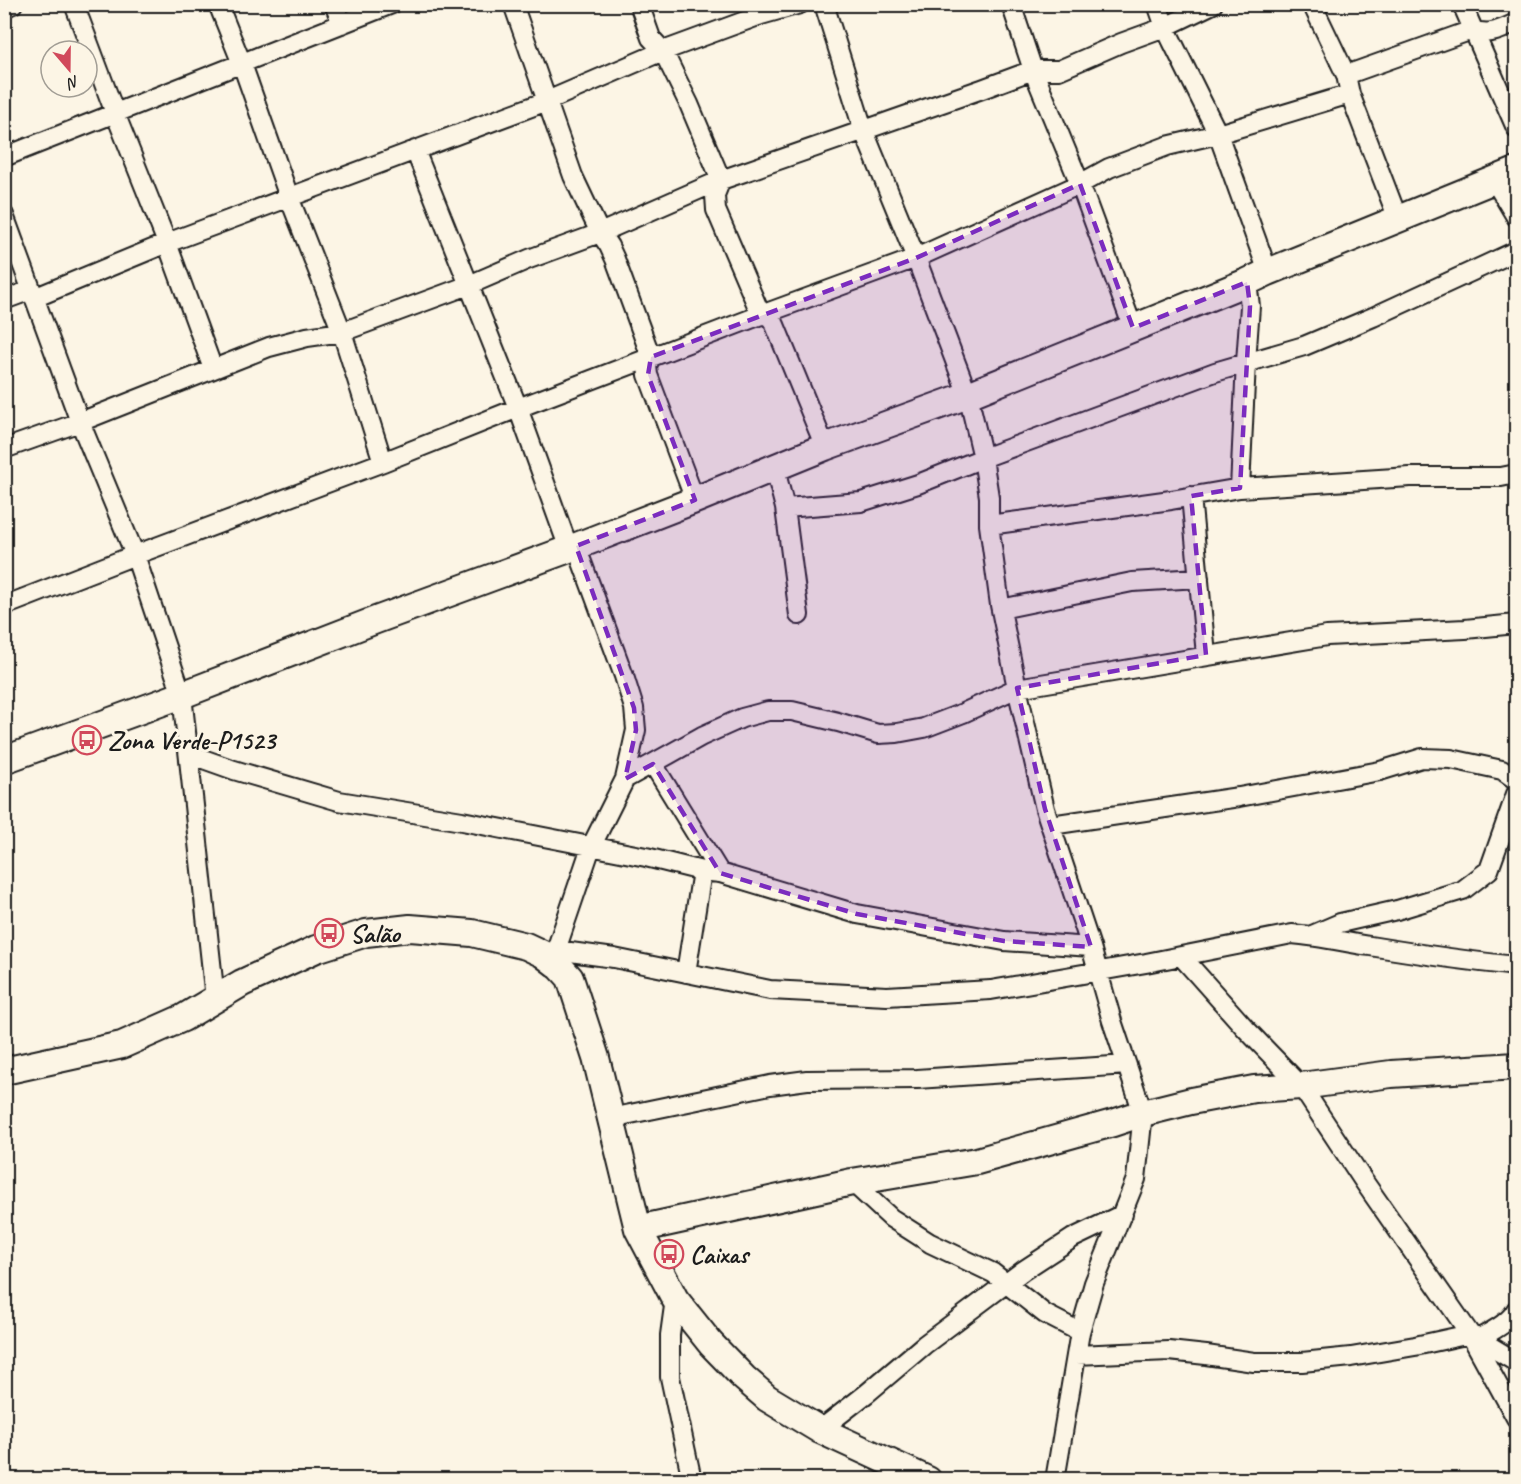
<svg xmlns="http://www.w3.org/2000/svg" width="1521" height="1484" font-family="Caveat,sans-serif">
	<rect width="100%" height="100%" fill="#fcf5e5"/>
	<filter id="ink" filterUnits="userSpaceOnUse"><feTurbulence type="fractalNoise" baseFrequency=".0167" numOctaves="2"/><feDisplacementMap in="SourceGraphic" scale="12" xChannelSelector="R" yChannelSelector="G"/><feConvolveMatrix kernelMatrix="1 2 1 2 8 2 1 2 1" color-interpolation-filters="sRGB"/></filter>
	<g filter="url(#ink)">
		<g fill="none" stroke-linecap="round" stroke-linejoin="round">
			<g stroke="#1c1c1c" stroke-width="22">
				<path id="street" d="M74,4L115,113L167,243L213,369
					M218,4L242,64L289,197L342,332L383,462
					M334,4L342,24
					M513,4L573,176L600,233L609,246L615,259L651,357L647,366L648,375L695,500
					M639,4L651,38L663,51L689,104L721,180L715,195L716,210L761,315C769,315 771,318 775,325L825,447
					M824,4L863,129L916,258L968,395L983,458L989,497V525L1000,605L1017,688L1045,809L1091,947L1112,1021L1143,1113L1136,1179L1094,1283L1080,1332L1055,1480
					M1011,4L1033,70L1080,184L1133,328
					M1157,4L1165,27L1218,134L1268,272
					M1312,4L1346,75L1350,94L1398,219
					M1462,4L1516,128
					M4,8L13,4
					M1346,75L1472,30C1491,36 1499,30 1516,23
					M415,150L518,408L569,549
					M4,157L392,4
					M1494,180L1516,217
					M4,215L80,422L135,555L182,695L215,999
					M34,298L167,243L547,101L663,51L761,15L800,4
					M4,300L31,290
					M4,449L80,422L269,347L307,337L342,332L469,285L529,259L600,233L721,180L747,171L982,89L1033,70H1059L1121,43L1165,27L1213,4
					M775,469L785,508L861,502L918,484L983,458L1215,372L1304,346L1373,317L1516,251
					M1240,488L1246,362L1250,306L1247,282
					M1191,496L1206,655
					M785,508L799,615
					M989,525L1171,500L1240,488L1410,477H1501L1516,474
					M4,606L135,555L383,462L518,408L761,315L916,258L1080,184L1109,168L1167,146L1218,134L1350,94
					M1001,609L1132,582L1199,578
					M189,754L234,770L339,801L462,821L646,857L702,871L720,873L857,914L1004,941L1091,947
					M653,764L720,873
					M625,779L702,736L742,718L768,711H792L838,722L878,734L897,733L924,728L963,713L1017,688L1327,636L1465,629L1516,624
					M1051,825L1239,797L1337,779L1380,771L1422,758L1451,759L1502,770L1516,780
					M1312,935L1340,923L1397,910L1463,890L1489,870L1516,794
					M556,950L591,847L625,779L636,730L634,708L624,676L576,546
					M543,954L556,950L614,958L770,990L887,996L991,990L1146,963L1292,934C1318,936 1344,942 1370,946C1419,954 1467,961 1516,966
					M1181,956L1246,1029L1301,1086L1365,1183L1470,1334L1516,1418
					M686,973L702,871
					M611,1118L770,1085L807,1080L917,1079L1127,1065
					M852,1182L891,1218L930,1243L993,1273L1045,1314L1080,1332
					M675,1299L670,1335V1377L692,1480
					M1478,1339C1492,1331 1509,1323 1516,1310
					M1076,1355L1169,1351L1206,1355L1254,1362H1302L1351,1357L1415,1346L1470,1334L1516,1362
					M820,1430L866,1394L924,1345L1024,1270L1073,1238L1123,1214"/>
			</g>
			<g stroke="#1c1c1c" stroke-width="30">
				<path id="secondary" d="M4,760L182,695L376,620L569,549L695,500L825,447L968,395L1247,282L1268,272L1516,171
					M4,1071L122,1045L183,1018L242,983L316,949L366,933L410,928L472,933L526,946L543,954L560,967L570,978L596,1058L638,1229L675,1299L711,1344L744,1378L767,1398L820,1430L928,1480
					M638,1229L852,1182L977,1161L1113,1123L1143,1113L1191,1101L1254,1089L1301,1086L1391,1074L1516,1066"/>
			</g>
			<use href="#street" stroke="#fcf5e5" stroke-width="18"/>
			<use href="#secondary" stroke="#fcf5e5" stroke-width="26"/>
		</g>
	</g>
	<path fill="#7b2cbf" fill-opacity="0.2" stroke="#7b2cbf" stroke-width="4.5" stroke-dasharray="12 8" stroke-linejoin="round" d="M1080,184L1133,328L1247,282L1250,306L1240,488L1191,496L1206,655L1017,688L1045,809L1091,947L1004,941L857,914L720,873L653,764L625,779L636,730L634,708L576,546L695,500L648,375L651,357L916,258Z"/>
	<defs>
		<g id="bus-ring" transform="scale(1.5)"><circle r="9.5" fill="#fcf5e5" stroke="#d1495b" stroke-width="1.5"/><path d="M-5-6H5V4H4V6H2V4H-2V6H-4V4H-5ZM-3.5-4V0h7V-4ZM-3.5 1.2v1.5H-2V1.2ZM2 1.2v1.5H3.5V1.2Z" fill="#d1495b"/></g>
	</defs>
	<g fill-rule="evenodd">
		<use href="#bus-ring" x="87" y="740"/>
		<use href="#bus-ring" x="329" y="933"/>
		<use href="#bus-ring" x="669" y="1254"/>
	</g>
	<g text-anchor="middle" stroke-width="6" stroke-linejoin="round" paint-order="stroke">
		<g font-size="26" font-weight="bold" fill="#1c1c1c" stroke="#fcf5e5" text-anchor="start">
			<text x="108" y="749">Zona Verde-P1523</text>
			<text x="350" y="942">Salão</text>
			<text x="690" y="1263">Caixas</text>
		</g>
	</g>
	<rect width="1521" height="1484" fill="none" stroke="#fcf5e5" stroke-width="24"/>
	<rect x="12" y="12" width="1497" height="1460" fill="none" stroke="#1c1c1c" stroke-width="2" filter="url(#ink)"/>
	<g transform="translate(69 69) rotate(160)"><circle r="28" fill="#fcf5e5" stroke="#a29e95" stroke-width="1.5"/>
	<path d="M0-4.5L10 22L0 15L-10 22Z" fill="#d1495b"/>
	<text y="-9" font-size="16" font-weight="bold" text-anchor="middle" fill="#1c1c1c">N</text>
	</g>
</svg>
